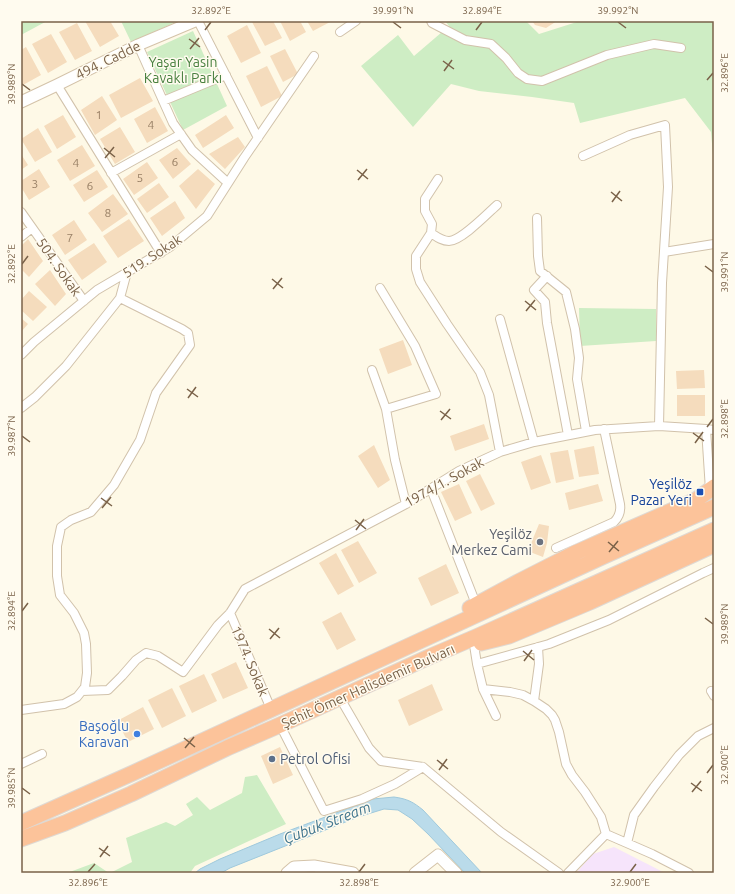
<svg xmlns="http://www.w3.org/2000/svg" width="735" height="894" font-family="Ubuntu,sans-serif">
	<rect width="100%" height="100%" fill="#fef9e7"/>
	<path fill="#f6e4fb" d="M614,847L665,873H576L593,854Z"/>
	<path fill="#ceedc4" d="M21,21H47L21,35Z
		M121,21H178L131,42Z
		M445,21H526L539,34L580,21H714V155H713L711,132L685,98L580,123L574,103L532,97L479,91L451,84L413,127L361,66L398,35L414,56L449,26Z
		M193,31L227,106L183,130L147,52Z
		M579,308L656,309V341L580,346Z
		M257,775L286,824L195,866L190,873H110L132,862L126,838L166,822L175,826L193,815L186,804L197,797L210,810L242,793L245,777Z
		M94,863L109,873H67Z"/>
	<path fill="#badbea" stroke="#9fc9dc" d="M394,797C408,799 413,802 423,810L482,873H465L428,834L412,819L398,810L384,809L358,817L230,868L221,873H195L200,869L220,859L280,834L373,799Z"/>
	<path fill="#f5dcbd" d="M85,21H110L119,36L100,47Z
		M253,21H273L282,38L265,46L252,22Z
		M280,21H300L306,32L290,41Z
		M307,21H332L313,31Z
		M532,21H557L546,28L535,25Z
		M77,23L92,51L75,60L59,32Z
		M247,25L261,53L241,63L227,36Z
		M51,34L67,62L48,73L32,44Z
		M26,47L41,75L23,85L21,81V50Z
		M285,49L298,74L283,82L270,56Z
		M267,66L282,96L261,107L246,76Z
		M140,78L153,101L121,118L109,95Z
		M102,96L117,120L95,135L81,110Z
		M155,107L168,131L147,143L134,119Z
		M63,115L76,137L57,149L44,126Z
		M226,115L234,128L203,148L195,135Z
		M120,127L135,152L115,164L100,139Z
		M38,128L52,152L35,162L21,139Z
		M238,137L245,147L225,169L209,154Z
		M82,145L95,166L70,181L57,160Z
		M177,148L191,164L173,179L159,160Z
		M21,154L28,165L21,170Z
		M147,162L158,178L134,195L123,179Z
		M39,169L50,187L29,200L21,187V181Z
		M198,169L215,184L196,209L179,186Z
		M97,170L108,187L84,202L73,185Z
		M159,183L169,197L147,213L137,199Z
		M113,194L128,214L102,232L88,213Z
		M175,201L185,218L162,236L150,218Z
		M129,219L144,241L118,258L103,236Z
		M74,220L87,240L65,255L52,235Z
		M28,239L43,261L29,277L21,269V246Z
		M94,243L107,262L82,280L68,260Z
		M50,270L66,294L55,306L35,284Z
		M29,291L47,307L33,321L21,310V300Z
		M21,318L28,324L21,332Z
		M403,340L412,365L388,374L379,349Z
		M704,370L705,388L677,389L676,371Z
		M677,395H705V416H677Z
		M484,424L489,439L455,451L450,436Z
		M374,445L390,480L378,488L358,456Z
		M594,446L599,474L579,477L574,450Z
		M568,450L574,479L556,483L550,453Z
		M541,455L551,483L531,490L521,462Z
		M480,474L495,504L481,511L466,481Z
		M459,484L472,513L455,521L441,492Z
		M598,484L603,501L569,510L565,493Z
		M539,524L549,526L547,543L543,557L530,552L532,541Z
		M358,541L377,573L359,583L341,550Z
		M336,553L354,586L338,595L319,563Z
		M446,564L459,593L431,606L418,578Z
		M341,612L356,640L337,650L322,622Z
		M236,662L248,688L223,699L211,674Z
		M204,674L217,701L192,713L179,686Z
		M432,684L443,710L409,726L398,700Z
		M172,688L186,716L162,728L148,700Z
		M143,707L154,729L128,742L117,721Z
		M280,747L293,775L273,784L261,756Z"/>
	<g fill="none" stroke-linecap="round" stroke-linejoin="round">
		<g stroke="#d1c2ab" stroke-width="10">
			<path id="street" d="M198,21L258,138
				M431,21L432,23L465,40L491,44L506,58L518,73L527,79L542,81L607,55L654,44L681,48
				M340,32L356,21
				M138,45L173,123L192,150L228,183
				M57,85L161,253
				M163,101L226,75
				M583,156L630,135L665,125L668,187L662,283L659,426
				M111,173L181,134
				M438,179L425,199V211L432,224L431,233L416,256V269L420,282L447,324L480,372L489,395L500,452
				M21,212L84,301
				M537,218L538,256L540,271L566,292L575,329L579,358L577,379L586,431
				M431,233C437,237 442,241 449,241C461,241 487,214 497,205
				M21,237L32,228
				M664,252L714,244
				M547,276L534,290L545,302L547,323L568,435
				M380,288L415,346L436,394L386,409
				M500,319L534,442
				M21,355L34,342L97,290L170,247L207,216L244,158L314,56
				M372,370L386,409L395,460L406,504
				M21,408L35,397L66,366L120,298L127,272
				M431,489L476,604
				M710,490L706,429L714,430
				M556,548L614,522C619,517 621,511 620,504L604,429
				M230,613L271,709
				M474,645L477,664L483,689L496,716
				M477,664L549,644L609,620L703,573L714,568
				M483,689L510,692L523,695L534,701L546,709L552,715L555,720L559,732L566,764L572,775L585,792L601,817L606,834L652,854L689,873
				M82,691L108,690L122,676L136,660L146,653L158,656L183,672L218,625L230,613L245,589L406,504L459,471L500,452L534,442L595,430L659,426L706,429
				M711,691L714,696
				M340,698L369,748L381,761L423,767
				M534,701L539,664L538,647
				M21,710L64,704L77,697L85,687L87,673L86,644L84,633L74,613L60,595L57,576V546L61,527L71,520L91,512L114,485L140,440L156,393L190,345L188,333L182,329L120,298
				M280,725L324,811L362,799L395,784L423,767
				M21,764L42,754
				M423,767L501,832L559,873
				M627,843L634,815L654,787L679,755L698,736L714,728
				M568,873L606,834"/>
		</g>
		<g stroke="#d4c3a9" stroke-width="13">
			<path id="secondary" d="M21,102L57,85L138,45L195,21
				M287,873L294,867L314,866L353,873
				M415,873L438,855L456,873"/>
		</g>
		<g stroke="#dfd9d3" stroke-width="17">
			<path id="highway" d="M470,608L518,582L577,552L696,500L714,487
				M481,643L509,636L590,602L714,545
				M21,823L133,773L602,557L714,507
				M21,839L65,823L131,794L227,748L280,725L429,657L476,637L714,530"/>
		</g>
		<use href="#street" stroke="#fff" stroke-width="8"/>
		<use href="#secondary" stroke="#fff" stroke-width="11"/>
		<use href="#highway" stroke="#fcc39a" stroke-width="15"/>
	</g>
	<path fill="none" stroke="#7a6249" stroke-width="1.5" d="M393,22L401,28M618,22L626,28M205,30L211,22M476,30L482,22M189,39L200,47M190,49L199,38M443,61L454,69M444,71L452,60M707,80L713,73M22,84L30,90M104,148L115,157M105,158L114,147M357,170L368,179M358,180L367,169M611,192L622,201M612,202L620,191M22,264L28,256M705,266L713,272M272,279L283,288M273,289L282,278M525,301L536,310M526,311L535,300M187,389L198,397M188,398L196,387M440,411L451,419M441,420L450,409M707,427L713,419M693,433L704,441M22,436L30,442M695,443L703,432M101,498L112,506M102,508L111,497M355,520L366,529M356,530L364,519M608,542L619,551M609,552L618,541M22,611L28,603M705,618L713,624M269,629L280,638M270,639L279,628M523,651L534,660M524,661L532,650M184,738L195,747M185,748L194,737M437,760L448,769M439,770L447,759M707,773L713,765M691,783L702,791M22,788L30,794M692,792L701,781M99,848L110,856M100,857L108,846M88,872L95,864M359,872L365,864M630,872L636,864"/>
	<rect fill="#1a4fb4" stroke="#fffbef" stroke-width="1.5" x="696" y="488" width="8" height="8" rx="2"/>
	<circle fill="#6b7280" stroke="#fffbef" stroke-width="1.5" cx="540" cy="542" r="4"/>
	<circle fill="#3f7fe0" stroke="#fffbef" stroke-width="1.5" cx="137" cy="734" r="4"/>
	<circle fill="#5c6f8a" stroke="#fffbef" stroke-width="1.5" cx="272" cy="759" r="4"/>
	<g text-anchor="middle" stroke-width="3" stroke-linejoin="round" paint-order="stroke">
		<g font-size="12" fill="#998066">
			<text x="99" y="119">1</text>
			<text x="151" y="129">4</text>
			<text x="175" y="166">6</text>
			<text x="76" y="167">4</text>
			<text x="140" y="182">5</text>
			<text x="35" y="188">3</text>
			<text x="90" y="190">6</text>
			<text x="108" y="217">8</text>
			<text x="70" y="242">7</text>
		</g>
		<g font-size="14" fill="#7a6249" stroke="#fffbef">
			<text transform="translate(108 60) rotate(-26)" y="5">494. Cadde</text>
			<text transform="translate(152 256) rotate(-33)" y="5">519. Sokak</text>
			<text transform="translate(59 267) rotate(55)" y="5">504. Sokak</text>
			<text transform="translate(444 482) rotate(-29)" y="5">1974/1. Sokak</text>
			<text transform="translate(250 661) rotate(67)" y="5">1974. Sokak</text>
			<text transform="translate(368 686) rotate(-24)" y="5">Şehit Ömer Halisdemir Bulvarı</text>
		</g>
		<g font-size="14" fill="#498140" stroke="#fffbef">
			<text x="183" y="67">Yaşar Yasin<tspan x="183" dy="16">Kavaklı Parkı</tspan></text>
		</g>
		<g font-size="14" fill="#164399" stroke="#fffbef" text-anchor="end">
			<text x="692" y="489">Yeşilöz<tspan x="692" dy="16">Pazar Yeri</tspan></text>
		</g>
		<g font-size="14" fill="#5b616d" stroke="#fffbef" text-anchor="end">
			<text x="532" y="539">Yeşilöz<tspan x="532" dy="16">Merkez Cami</tspan></text>
		</g>
		<g font-size="14" fill="#366cbe" stroke="#fffbef" text-anchor="end">
			<text x="129" y="731">Başoğlu<tspan x="129" dy="16">Karavan</tspan></text>
		</g>
		<g font-size="14" fill="#4e5e75" stroke="#fffbef" text-anchor="start">
			<text x="280" y="764">Petrol Ofisi</text>
		</g>
		<g font-size="15" font-style="italic" fill="#41768f" stroke="#fffbef">
			<text transform="translate(327 823) rotate(-21)" y="5">Çubuk Stream</text>
		</g>
	</g>
	<rect width="735" height="894" fill="none" stroke="#fffbef" stroke-width="44"/>
	<rect x="22" y="22" width="691" height="850" fill="none" stroke="#7a6249" stroke-width="1.5"/>
	<g font-size="10" text-anchor="middle" fill="#7a6249">
		<text x="211" y="14">32.892°E</text>
		<text x="393" y="14">39.991°N</text>
		<text x="482" y="14">32.894°E</text>
		<text x="618" y="14">39.992°N</text>
		<text transform="translate(724 73) rotate(-90)" y="4">32.896°E</text>
		<text transform="translate(11 84) rotate(-90)" y="4">39.989°N</text>
		<text transform="translate(11 264) rotate(-90)" y="4">32.892°E</text>
		<text transform="translate(724 272) rotate(-90)" y="4">39.991°N</text>
		<text transform="translate(724 419) rotate(-90)" y="4">32.898°E</text>
		<text transform="translate(11 436) rotate(-90)" y="4">39.987°N</text>
		<text transform="translate(11 611) rotate(-90)" y="4">32.894°E</text>
		<text transform="translate(724 624) rotate(-90)" y="4">39.989°N</text>
		<text transform="translate(724 765) rotate(-90)" y="4">32.900°E</text>
		<text transform="translate(11 788) rotate(-90)" y="4">39.985°N</text>
		<text x="88" y="886">32.896°E</text>
		<text x="359" y="886">32.898°E</text>
		<text x="630" y="886">32.900°E</text>
	</g>
</svg>
